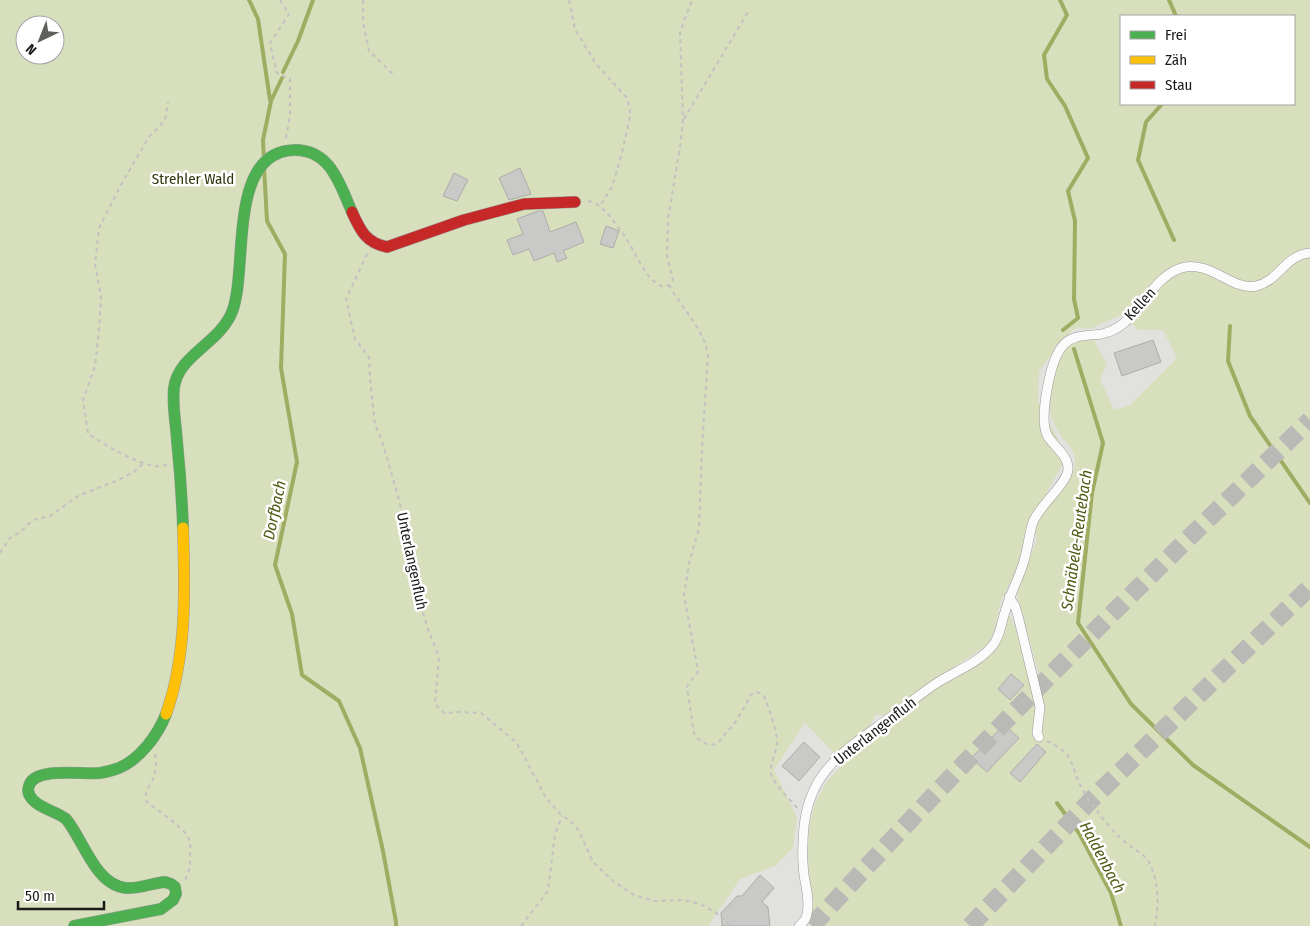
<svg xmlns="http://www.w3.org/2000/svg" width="1310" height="926" font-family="'Fira Sans Condensed',sans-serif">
	<rect width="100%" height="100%" fill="#e1e2de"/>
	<path fill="#d7dfbc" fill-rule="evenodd" d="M0,0H1310V926H812L808,852L809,828L815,803L827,782L847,759L868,739L936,687L978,664L998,648L1006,618L1010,616C1020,636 1025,657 1030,678L1042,686L1016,591L1037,539L1033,529L1074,469C1078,446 1065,445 1056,428C1051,418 1047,401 1044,390L1065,348L1077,340L1093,338L1107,364L1100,379L1114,410L1130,405L1177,358L1163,330H1138L1123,314L1090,329L1080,327L1073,330L1059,344L1039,372L1038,402L1048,419L1062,448L1064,462L1025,532L1023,557L1000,603L995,629L988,644L884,716L876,715L868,729L835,754L805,723L774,770L797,817L793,848L775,866L740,879L709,925L710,926H0ZM1121,16H1294V104H1121ZM25,25H55V55H25Z"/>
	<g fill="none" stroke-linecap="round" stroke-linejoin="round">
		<path stroke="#9fad63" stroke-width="4" d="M249,0L258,19L270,100
			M1060,0L1067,15L1044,55L1047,79L1065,106L1088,158L1068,191L1075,221L1074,299L1078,318L1063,330
			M1169,0L1176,16
			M283,72L298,41L313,0
			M1162,104L1146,122L1138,160L1174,240
			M264,160L263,140L271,101L282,78
			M264,167L267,221L285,254L281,368L297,462L275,565L292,614L302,675L339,701L360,748L383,851L396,922V926
			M1230,326L1228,361L1250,416L1310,503
			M1074,349L1103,443L1092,493L1078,623L1131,704L1193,765L1310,847
			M1057,803L1079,833L1111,893L1121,926"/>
	</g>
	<path fill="#c9cac7" stroke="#acadaa" d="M520,168L531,194L509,200L499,178Z
		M454,173L468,180L457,201L443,196Z
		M538,211H543L550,232L576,222L584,242L563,251L567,258L557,262L554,253L534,261L529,249L513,255L507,240L523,234L517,219Z
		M606,226L619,231L613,248L600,244Z
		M1153,340L1161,362L1122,376L1114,353Z
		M1011,674L1024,685L1010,700L998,689Z
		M1004,725L1019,738L987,772L971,758Z
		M804,742L820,757L799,781L782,766Z
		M1037,744L1046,752L1020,782L1010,773Z
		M760,875L774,888L762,902L768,907L770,926H722L721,913L737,896H742Z"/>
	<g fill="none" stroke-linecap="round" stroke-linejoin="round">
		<path stroke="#b9bab6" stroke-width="18" stroke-dasharray="18 9" stroke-linecap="butt" d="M812,926C842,893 872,861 902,829C1034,688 1172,554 1310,420
			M970,926L1093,798L1310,587"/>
		<g stroke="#9a9a98" stroke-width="10">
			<path id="street" d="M1009,597L1015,606L1018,616L1040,707L1037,733L1039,737
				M799,926C803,923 806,920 807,914C810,902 806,887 804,875C803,865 802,855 803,845C803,824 807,801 818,782C835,754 862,738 888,719C905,707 922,692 940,681C958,670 980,662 993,645C1001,635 1001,623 1005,612C1010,594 1019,578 1024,561C1028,548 1029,534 1033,522C1039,506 1069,482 1068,468C1068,455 1053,446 1047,435C1039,417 1050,363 1061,348C1070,334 1087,336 1102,334C1110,332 1117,329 1124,323C1144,306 1157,273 1185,267C1212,262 1233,291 1256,286C1279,281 1285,255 1310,253"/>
		</g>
		<g stroke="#9a9a98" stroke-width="12">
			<path id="fast" d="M183,528C182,499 180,470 177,441C176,424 172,405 174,388C178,355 219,344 232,312C249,269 226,151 295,150C331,150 340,185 352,212
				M74,926L161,909L173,900L176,894L175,887L171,884L165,882C152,883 139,889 126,888C95,885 83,839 66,819C56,811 41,809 33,800C29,796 27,791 29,786C34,766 84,775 100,773C107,772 113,770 119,768C140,759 158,735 166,714"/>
		</g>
		<g stroke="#9a9a98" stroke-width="12">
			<path id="slow" d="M166,714C187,656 185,588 183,528"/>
		</g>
		<g stroke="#9a9a98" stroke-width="12">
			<path id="jam" d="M352,212C360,230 366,243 387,247L464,220L524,204L575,202"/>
		</g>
		<path stroke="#c2c2c1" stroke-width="2" stroke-dasharray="4 4" stroke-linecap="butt" d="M280,0L289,14L270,43L277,73L290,79V116L286,138
			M363,0V22L369,51L395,76
			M569,0L575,29L596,64L627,98L630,111V117L622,153L612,187L600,206
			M684,119L748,12
			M588,201C599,203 605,211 612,219C617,226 622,232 626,238C636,253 646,282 664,287L669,285L673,280L667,256L668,219L680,147L683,121L680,32L692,0
			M367,254L346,299L355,339L369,357L370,379L375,425L381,438L398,496L409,541L413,581L428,629L439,657L435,704L444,713L459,712L481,713L517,743L546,798L562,816L570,820L579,831L593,862L613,881L634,895L654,901L683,900L700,904L715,912L731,926
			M669,285C682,309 703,327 708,355L702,448L699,528L690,559L684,595L698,671C695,678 689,681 687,687L694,733C699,742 707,746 717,744L737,720L751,695L754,692C760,692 762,694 765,698C769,710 778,733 777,744C776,753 769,767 771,774C776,787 789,798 798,809
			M167,465C163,465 159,467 155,466C131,461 109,447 88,434L83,400L95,366L99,330L101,297L95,264L99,228L123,181L149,137L165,120L168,102
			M0,553L10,538L20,532L33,520L50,516L78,496L118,480L134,472L144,462
			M1047,741C1077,756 1069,763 1082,789C1086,796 1092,804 1097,811C1106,823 1117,836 1129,845C1136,851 1144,854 1149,862C1159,882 1159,904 1155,926
			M155,754C157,762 156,771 153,779C150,787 143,793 147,802C158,811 184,827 189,839C191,845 190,852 190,858C190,867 189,874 184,881
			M521,926L548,891L555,834L562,816"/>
		<use href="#street" stroke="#fafbfa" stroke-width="9"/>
		<use href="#fast" stroke="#4caf50" stroke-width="11"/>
		<use href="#slow" stroke="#ffc107" stroke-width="11"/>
		<use href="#jam" stroke="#c62828" stroke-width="11"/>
	</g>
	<g text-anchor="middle" stroke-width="5" stroke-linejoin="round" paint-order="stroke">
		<g font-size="15" fill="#2f370c" stroke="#fff">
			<text x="193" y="184">Strehler Wald</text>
		</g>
		<g font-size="15" fill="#1a1a18" stroke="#fff">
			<text transform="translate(1140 304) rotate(-48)" y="5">Kellen</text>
			<text transform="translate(412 561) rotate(78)" y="5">Unterlangenfluh</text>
			<text transform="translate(875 731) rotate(-38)" y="5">Unterlangenfluh</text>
		</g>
		<g font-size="16" font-style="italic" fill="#4e5b12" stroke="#fff">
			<text transform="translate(274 510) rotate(-78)" y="6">Dorfbach</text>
			<text transform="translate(1076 540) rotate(-82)" y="6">Schnäbele-Reutebach</text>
			<text transform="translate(1103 857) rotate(62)" y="6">Haldenbach</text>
		</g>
	</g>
	<rect x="1120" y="15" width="175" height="90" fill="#ffffff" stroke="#a3a3a3"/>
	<rect x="1130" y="31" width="25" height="8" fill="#4caf50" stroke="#a3a3a3"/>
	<text x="1165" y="40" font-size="15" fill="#1a1a18">Frei</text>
	<rect x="1130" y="56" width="25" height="8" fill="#ffc107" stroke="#a3a3a3"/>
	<text x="1165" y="65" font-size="15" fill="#1a1a18">Zäh</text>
	<rect x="1130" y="81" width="25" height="8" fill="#c62828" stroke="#a3a3a3"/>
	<text x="1165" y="90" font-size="15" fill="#1a1a18">Stau</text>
	<g transform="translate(40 40) rotate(223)"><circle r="24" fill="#ffffff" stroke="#a3a3a3"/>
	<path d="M0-4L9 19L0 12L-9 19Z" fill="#60605d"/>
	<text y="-8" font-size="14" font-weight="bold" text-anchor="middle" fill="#1a1a18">N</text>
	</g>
	<path d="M18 901v8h86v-8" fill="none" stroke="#1a1a18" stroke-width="2.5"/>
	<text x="25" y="901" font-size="15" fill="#1a1a18" stroke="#ffffff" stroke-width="4" paint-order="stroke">50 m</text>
</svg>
